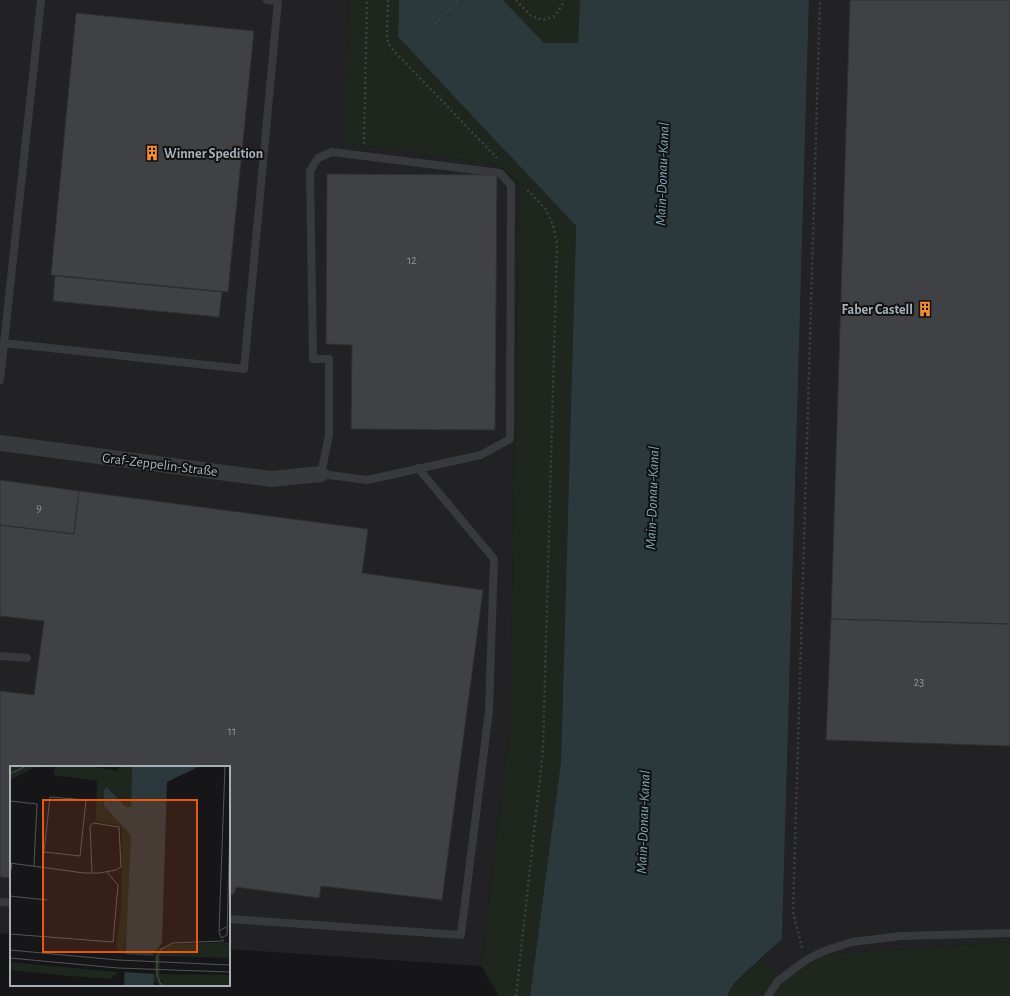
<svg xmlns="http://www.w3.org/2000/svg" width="1010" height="996" font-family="'Alegreya Sans',sans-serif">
	<rect width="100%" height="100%" fill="#161618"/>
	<path fill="#222225" d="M0,0H349L345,143L499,165L519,184L510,724L481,966L229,949V767H11V934L0,933Z
		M809,0H1010V942L825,954L778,978L761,959L782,939Z"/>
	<path fill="#1e261e" d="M349,0H399L398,37L576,226L561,761L530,996H499L481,966L510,724L519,184L499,165L344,143Z
		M503,0H580L579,43H544Z
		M1010,942V996H727L734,983L761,959L778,977L825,954Z"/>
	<path fill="#2b383c" d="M399,0H503L544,43H578L580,0H809L782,939L734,983L727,996H530L561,761L576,226L398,37Z"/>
	<path fill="#404145" stroke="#303034" d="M850,0H1010V624L831,619Z
		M76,13L254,31L228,292L51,275Z
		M327,174L497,175L495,430L351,429L352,345L326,344Z
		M55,276L222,292L219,317L53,301Z
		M0,480L79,491L74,534L0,525Z
		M79,491L368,529L362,573L483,590L442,900L321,886L319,898L236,887L234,894H229V767H11V878L0,877V691L34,695L44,621L0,616V525L74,534Z
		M831,619L1010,624V746L826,740Z"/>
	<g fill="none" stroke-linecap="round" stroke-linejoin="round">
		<path stroke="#3d4044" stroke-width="2.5" stroke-dasharray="2 3" stroke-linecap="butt" d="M388,0L387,35L388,43L393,50L497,158
			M516,0L531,16L543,20L555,16L563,3V0
			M435,24L459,0
			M364,144L367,0
			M802,948L793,912L820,0
			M516,996L543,750L557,244L553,225L545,208L525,188"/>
		<path stroke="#37393d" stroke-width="8" d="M332,152L500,173L511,185L510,439L481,455L367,480L321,474L329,435V359H313L310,171L318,158Z
			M4,343L244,369L278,1L267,0
			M0,380L41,0
			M0,656L27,658
			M0,902L11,903
			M229,919L461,935L489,711L494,559L418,468
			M768,996L778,981L806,960L824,951L852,942L901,936L1010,933"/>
		<path stroke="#37393d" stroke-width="16" d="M0,443L271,479L321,474"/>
	</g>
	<defs>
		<g id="building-bare" transform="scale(1.2)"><path d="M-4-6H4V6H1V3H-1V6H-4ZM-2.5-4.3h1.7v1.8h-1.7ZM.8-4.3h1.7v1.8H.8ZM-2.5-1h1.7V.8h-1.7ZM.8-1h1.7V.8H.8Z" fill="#f68e2f" stroke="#111113" stroke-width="2.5" paint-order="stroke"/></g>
	</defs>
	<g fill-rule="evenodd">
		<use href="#building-bare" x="152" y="153"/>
		<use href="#building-bare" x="925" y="309"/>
	</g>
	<g text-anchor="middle" stroke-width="4" stroke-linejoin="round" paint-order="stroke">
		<g font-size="12" fill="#8d949b">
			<text x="412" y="264">12</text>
			<text x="39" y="512">9</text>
			<text x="919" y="686">23</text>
			<text x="232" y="735">11</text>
		</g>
		<g font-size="14" font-weight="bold" fill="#a7b0b8" stroke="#111113" text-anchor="start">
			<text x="164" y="158">Winner Spedition</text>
			<text x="913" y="314" text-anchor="end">Faber Castell</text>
		</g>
		<g font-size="14" fill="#a7b0b8" stroke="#111113">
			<text transform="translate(160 464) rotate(7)" y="5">Graf-Zeppelin-Straße</text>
		</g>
		<g font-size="15" font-style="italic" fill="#7ea5b4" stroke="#111113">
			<text transform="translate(662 174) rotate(-88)" y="5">Main-Donau-Kanal</text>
			<text transform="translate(652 498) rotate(-88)" y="5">Main-Donau-Kanal</text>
			<text transform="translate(643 822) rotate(-88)" y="5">Main-Donau-Kanal</text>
		</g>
	</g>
	<g transform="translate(10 766)">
		<rect width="220" height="220" fill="#161618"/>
		<path d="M0,0H27L0,14ZM46,0H79L108,5L109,0H122L121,41H116L97,21L94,24V40L121,69L118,150L114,187L116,198H112L113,190L106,181L111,144L112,62L109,59L86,56L87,15L43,9ZM220,176V192L150,190V208L220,209V220H150L144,215L143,187L149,180L152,183L159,179ZM0,196L41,200L108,206L101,213L59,210L0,204Z" fill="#1e261e"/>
		<path d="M122,0H190L157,16L152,177L143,187L144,220H114L121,69L94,40V24L97,21L116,41H121Z" fill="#2b383c"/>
		<path d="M112,188L145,190V208L113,206Z" fill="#161618"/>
		<path fill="none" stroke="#505458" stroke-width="1" d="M0,8L16,0M0,35L27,38L24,100M0,97L74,107H89L106,104L111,101L109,61L84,57L80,60L82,106M32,102L33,97L34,86L40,31L76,34L70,90L34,86M0,110L2,97M0,130L37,134M216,161L209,165L211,172L217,169L220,58M209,165L215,0M0,168L103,176L108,119L97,106M0,184L108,194L220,199M0,192L108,202L220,206M154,220L150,217L147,208V191L151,183L163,177L213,175V173"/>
		<path fill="#e8590c" fill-opacity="0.15" stroke="#e8590c" stroke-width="2" d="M33,34H187V186H33Z"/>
		<rect width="220" height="220" fill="none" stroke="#a7b0b8" stroke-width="2"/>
	</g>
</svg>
